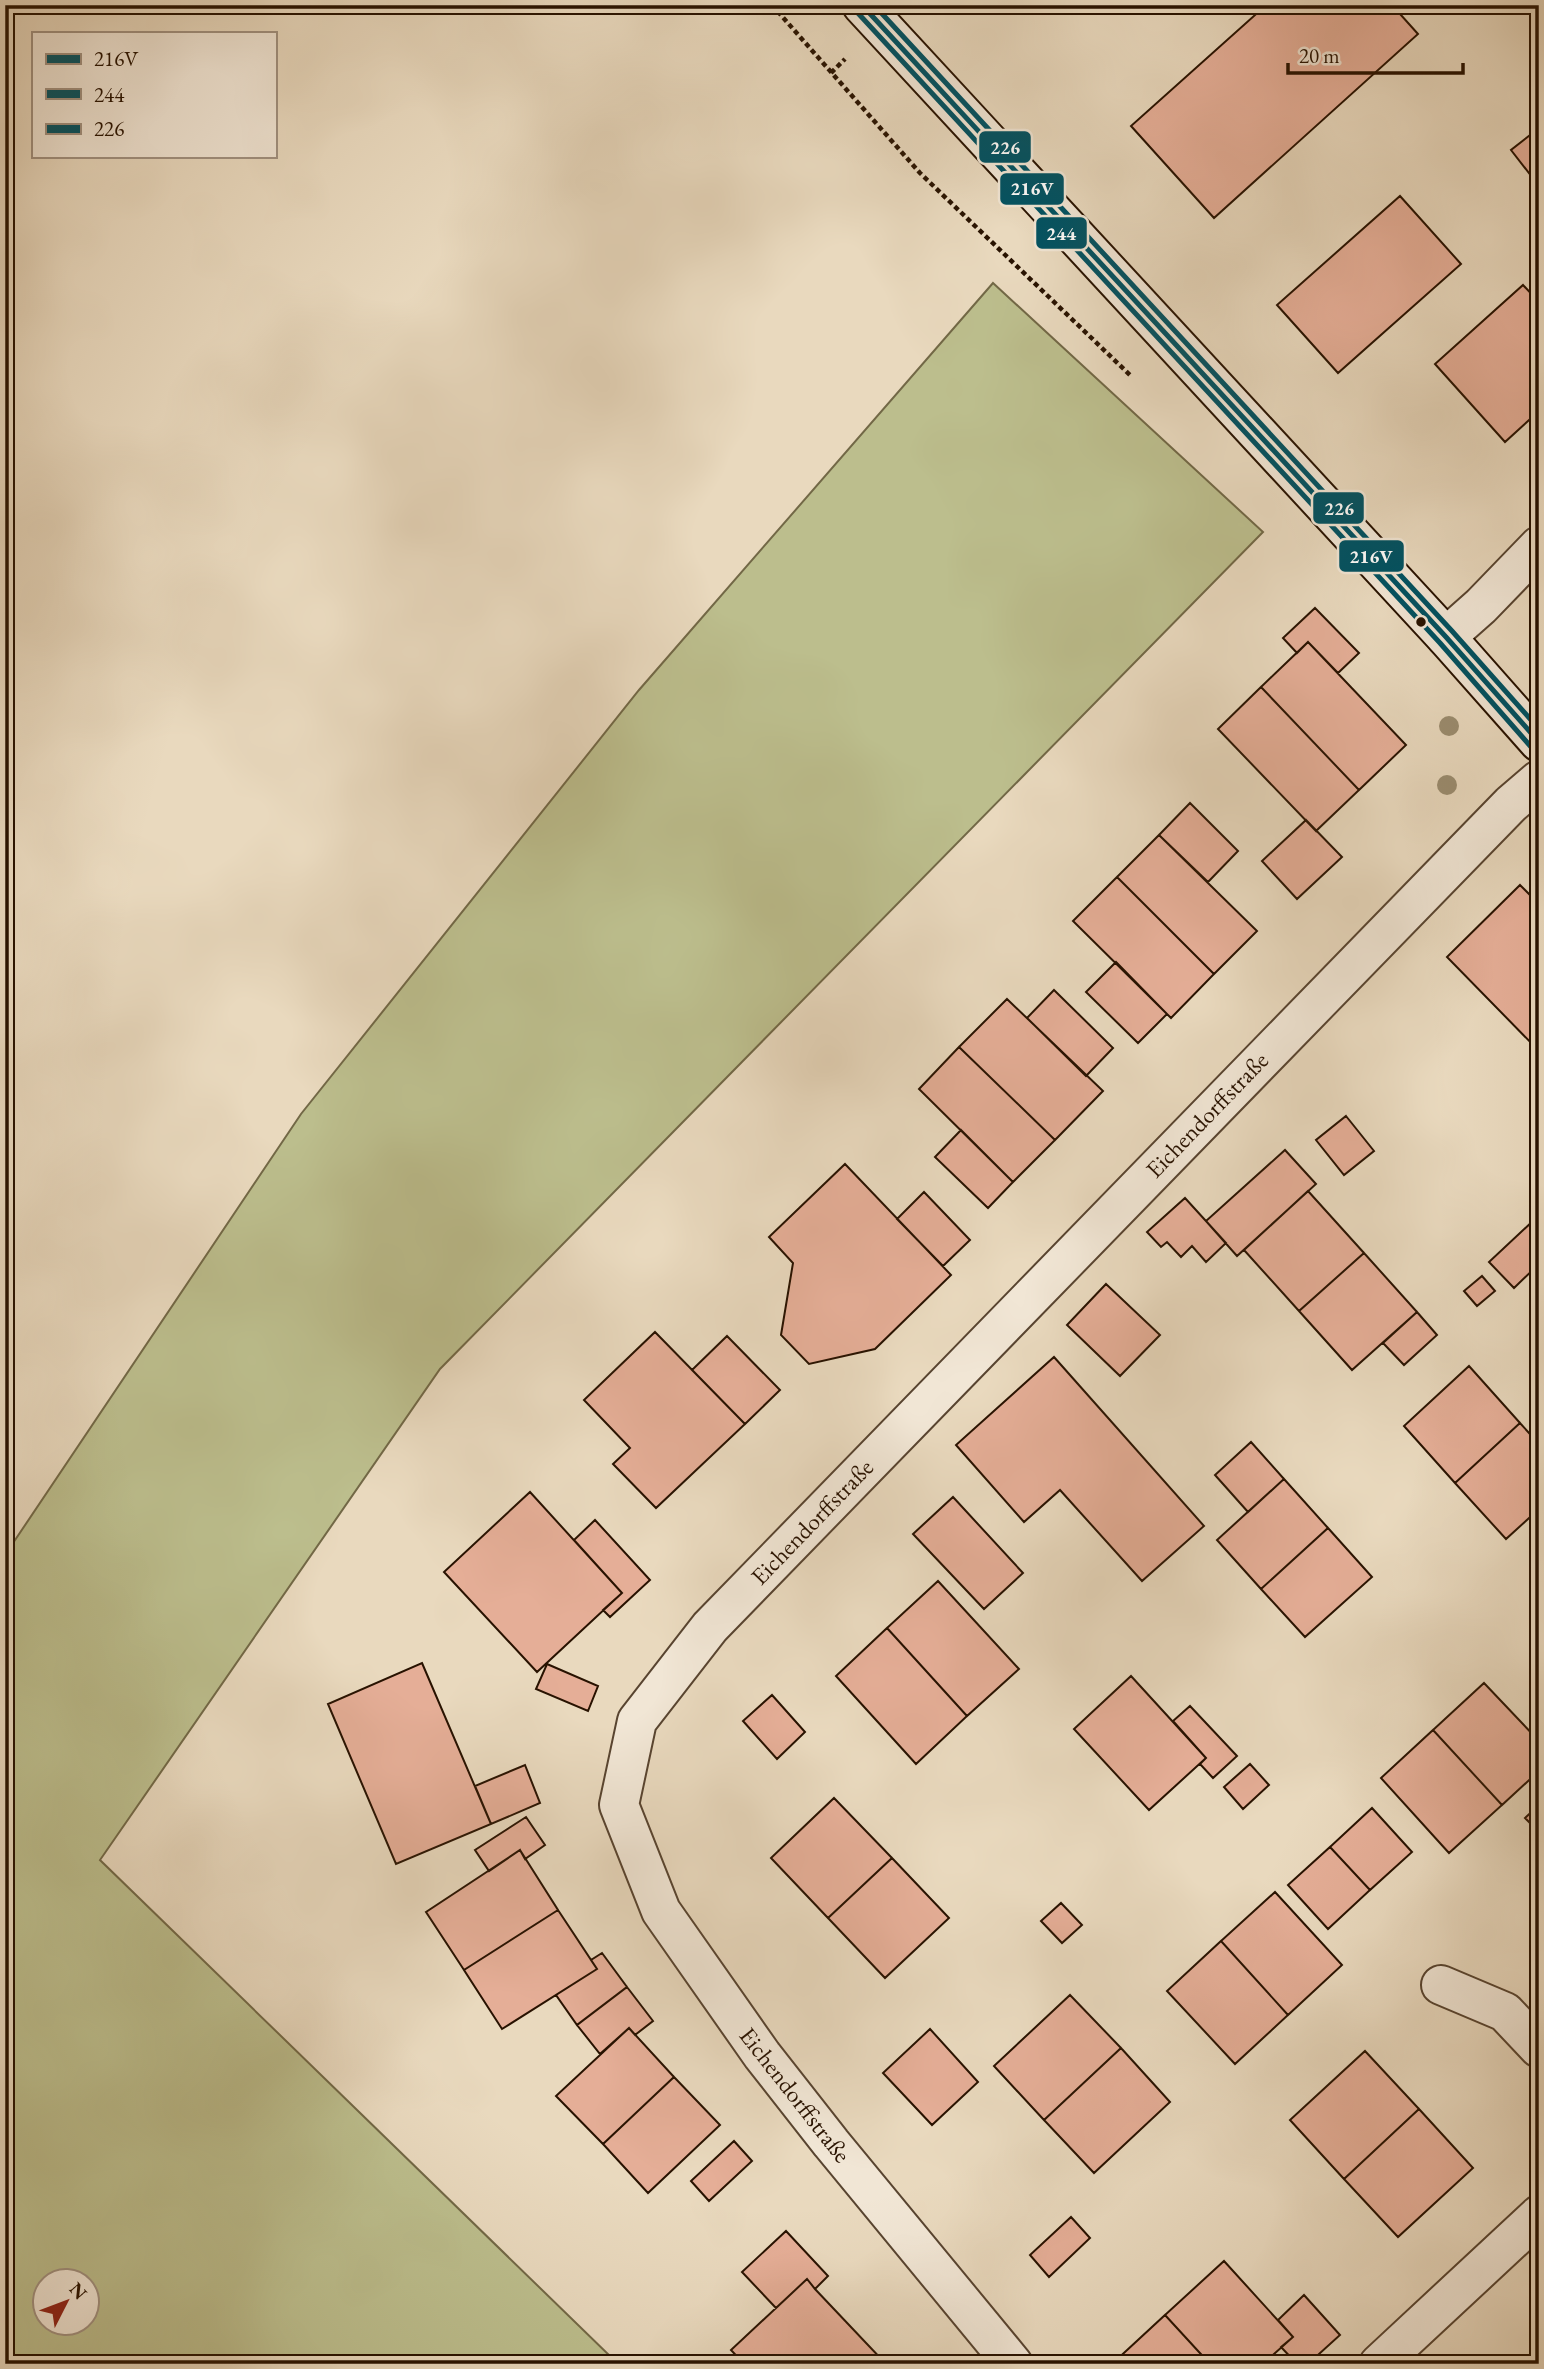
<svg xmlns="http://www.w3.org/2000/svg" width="1544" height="2369" font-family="'EB Garamond',serif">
	<rect width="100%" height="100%" fill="#e9d9be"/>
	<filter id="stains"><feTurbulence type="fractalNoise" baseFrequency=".00286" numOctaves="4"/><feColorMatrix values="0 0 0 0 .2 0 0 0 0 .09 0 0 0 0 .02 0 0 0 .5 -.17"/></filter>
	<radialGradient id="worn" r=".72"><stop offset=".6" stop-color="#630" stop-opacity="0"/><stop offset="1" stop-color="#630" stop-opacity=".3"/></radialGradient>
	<path fill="#bcbe8d" stroke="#726846" stroke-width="2" fill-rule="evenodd" d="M993,283L1263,532L440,1369L100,1860L611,2357L604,2364H5V1555L301,1114L639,690ZM46,2282H88V2324H46Z"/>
	<path fill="#e5ae97" stroke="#281200" stroke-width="2" d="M1262,5H1392L1418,34L1214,218L1131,126L1264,7Z
		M1539,128V186L1511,150Z
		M1400,196L1461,264L1338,373L1277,305Z
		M1523,285L1539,302V411L1505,442L1435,364Z
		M1315,608L1359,653L1338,673L1308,642L1297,653L1283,638Z
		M1308,642L1406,745L1359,790L1261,687Z
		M1261,687L1359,790L1316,831L1218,729Z
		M1190,803L1238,851L1208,882L1159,835Z
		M1306,820L1342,857L1297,899L1262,861Z
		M1159,835L1257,931L1214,974L1117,877Z
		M1117,877L1214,974L1171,1018L1073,921Z
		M1520,885L1539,904V1051L1447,957Z
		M1116,962L1167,1014L1138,1043L1086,992Z
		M1054,990L1113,1048L1086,1076L1027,1018Z
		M1007,999L1103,1091L1055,1140L959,1047Z
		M959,1047L1055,1140L1013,1182L919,1089Z
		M1346,1116L1374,1151L1344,1175L1316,1140Z
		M961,1130L1013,1182L988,1208L935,1157Z
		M1285,1150L1316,1184L1237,1256L1206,1221Z
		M845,1164L951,1275L875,1349L809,1364L781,1335L793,1263L769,1237Z
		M1308,1191L1364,1253L1299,1311L1244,1250Z
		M924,1192L970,1240L943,1266L897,1219Z
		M1185,1198L1226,1243L1206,1262L1192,1246L1181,1257L1167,1242L1161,1247L1147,1232Z
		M1534,1220L1539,1225V1264L1514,1288L1489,1262Z
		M1364,1253L1417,1312L1352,1370L1299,1311Z
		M1482,1276L1495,1291L1477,1306L1464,1291Z
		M1106,1284L1160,1335L1120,1376L1067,1325Z
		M1417,1312L1437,1335L1404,1365L1383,1343Z
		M655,1332L745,1424L656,1508L613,1464L630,1448L584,1400Z
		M727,1336L780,1390L745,1424L692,1370Z
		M1054,1357L1204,1526L1142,1581L1060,1490L1024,1522L956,1445Z
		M1469,1366L1520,1423L1455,1483L1404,1426Z
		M1520,1423L1539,1444V1509L1506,1539L1455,1483Z
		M1251,1442L1284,1479L1248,1512L1215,1475Z
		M1284,1479L1328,1528L1261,1589L1217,1540Z
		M530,1492L622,1593L537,1672L444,1572Z
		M953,1497L1023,1573L984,1609L913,1534Z
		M595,1520L650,1580L610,1617L603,1610L622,1593L574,1540Z
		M1328,1528L1372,1577L1305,1637L1261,1589Z
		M938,1581L1019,1669L967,1716L887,1628Z
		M887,1628L967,1716L916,1764L836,1676Z
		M422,1663L491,1824L396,1864L328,1704Z
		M547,1664L598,1686L588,1711L536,1689Z
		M1131,1676L1206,1758L1149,1810L1074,1729Z
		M1484,1683L1539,1741V1771L1502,1805L1433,1730Z
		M772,1695L805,1732L777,1759L743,1721Z
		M1190,1706L1237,1756L1213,1778L1200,1764L1206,1758L1173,1721Z
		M1433,1730L1502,1805L1449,1853L1381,1778Z
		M1250,1764L1269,1785L1243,1809L1224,1787Z
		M525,1765L540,1803L491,1824L475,1786Z
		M834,1798L892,1858L828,1918L771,1858Z
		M1539,1805V1832L1525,1818Z
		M1372,1808L1412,1852L1370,1890L1330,1847Z
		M526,1817L545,1845L525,1859L520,1850L489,1871L475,1850Z
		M1330,1847L1370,1890L1328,1929L1288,1885Z
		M520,1850L558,1910L464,1970L426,1912Z
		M892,1858L949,1918L885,1978L828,1918Z
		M1275,1892L1342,1965L1288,2015L1221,1941Z
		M1061,1903L1082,1925L1062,1943L1041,1921Z
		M558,1910L597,1969L502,2029L464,1970Z
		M1221,1941L1288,2015L1235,2064L1167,1991Z
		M602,1953L627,1987L577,2025L556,1995L597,1969L591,1960Z
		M627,1987L653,2021L635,2035L629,2028L600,2054L577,2025Z
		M1070,1995L1121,2048L1044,2120L994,2066Z
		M629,2028L674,2077L603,2144L556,2096Z
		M930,2029L978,2082L932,2125L883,2073Z
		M1121,2048L1170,2102L1094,2173L1044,2120Z
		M1365,2051L1419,2109L1344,2179L1290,2120Z
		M674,2077L720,2125L648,2193L603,2144Z
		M1419,2109L1473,2168L1398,2237L1344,2179Z
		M734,2141L752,2161L709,2201L691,2181Z
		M1071,2217L1090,2238L1049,2277L1030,2255Z
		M786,2231L828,2276L815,2289L807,2279L776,2308L742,2272Z
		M1224,2261L1293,2337L1263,2364H1210L1165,2315Z
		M807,2279L815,2289L886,2364H744L731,2350Z
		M1304,2295L1340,2335L1308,2364H1297L1281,2347L1293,2337L1278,2320Z
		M1165,2315L1210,2364H1112Z"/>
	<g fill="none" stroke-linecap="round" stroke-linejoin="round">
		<g stroke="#584430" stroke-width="42">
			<path id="street" d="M1446,637L1481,606L1539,546
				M1441,1985L1505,2012L1539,2048
				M1013,2364L831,2143L762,2055L661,1911L619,1805L637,1721L710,1627L1511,804L1539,780
				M1379,2364L1539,2215"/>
		</g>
		<g stroke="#281200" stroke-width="42">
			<path id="secondary" d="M862,5L1446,637L1539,742"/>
		</g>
		<path stroke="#281200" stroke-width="4.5" stroke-dasharray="5 3.5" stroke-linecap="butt" d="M772,5L920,173L1131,376
			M831,73L845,59"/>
		<use href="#street" stroke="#f1e6d5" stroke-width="38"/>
		<use href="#secondary" stroke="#f1e6d5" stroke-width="38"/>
		<g stroke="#f1e6d5" stroke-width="10">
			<path id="bus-1" d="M862,5L1446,637L1539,742"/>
		</g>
		<g stroke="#f1e6d5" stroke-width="10">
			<path id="bus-2" d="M856,11L1440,643L1532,748"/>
		</g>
		<g stroke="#f1e6d5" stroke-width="10">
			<path id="bus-3" d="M874,5L1452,631L1539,729"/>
		</g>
		<use href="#bus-1" stroke="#005262" stroke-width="5"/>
		<use href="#bus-2" stroke="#005262" stroke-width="5"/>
		<use href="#bus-3" stroke="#005262" stroke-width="5"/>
	</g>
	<g fill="#9b8d70">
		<circle cx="1449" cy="726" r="10"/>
		<circle cx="1447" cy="785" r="10"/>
	</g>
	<circle fill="#281200" stroke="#f1e6d5" stroke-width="2.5" cx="1421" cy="622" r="6"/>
	<g text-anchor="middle" stroke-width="6" stroke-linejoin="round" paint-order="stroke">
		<g font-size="24" fill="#281200" stroke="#f1e6d5">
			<text transform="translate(1207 1115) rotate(-46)" y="8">Eichendorffstraße</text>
			<text transform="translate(812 1522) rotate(-46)" y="8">Eichendorffstraße</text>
			<text transform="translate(795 2095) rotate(52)" y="8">Eichendorffstraße</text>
		</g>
	</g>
	<g stroke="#f1e6d5" stroke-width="2.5">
		<rect x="978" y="130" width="54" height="34" rx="7" fill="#005262"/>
		<rect x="999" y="172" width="66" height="34" rx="7" fill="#005262"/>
		<rect x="1035" y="216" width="53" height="34" rx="7" fill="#005262"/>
		<rect x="1312" y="491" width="53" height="34" rx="7" fill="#005262"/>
		<rect x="1338" y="539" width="67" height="34" rx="7" fill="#005262"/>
	</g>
	<g font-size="19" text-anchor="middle" font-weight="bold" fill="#fff">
		<text x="1005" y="154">226</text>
		<text x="1032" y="195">216V</text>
		<text x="1061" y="240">244</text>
		<text x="1339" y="515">226</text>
		<text x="1371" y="563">216V</text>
	</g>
	<rect width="1544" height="2369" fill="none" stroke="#e9d9be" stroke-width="28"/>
	<rect x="7" y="7" width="1530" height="2355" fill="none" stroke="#281200" stroke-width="3.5"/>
	<rect x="14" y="14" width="1516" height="2341" fill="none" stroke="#281200" stroke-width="2"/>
	<rect x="32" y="32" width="245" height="126" fill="#f1e6d5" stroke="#a19180" stroke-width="2"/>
	<rect x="46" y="54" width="35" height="10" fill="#005262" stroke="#a19180" stroke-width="2"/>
	<text x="94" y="66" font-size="21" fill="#281200">216V</text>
	<rect x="46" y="89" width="35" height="10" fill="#005262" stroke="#a19180" stroke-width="2"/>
	<text x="94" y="102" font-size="21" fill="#281200">244</text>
	<rect x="46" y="124" width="35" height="10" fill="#005262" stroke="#a19180" stroke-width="2"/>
	<text x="94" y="136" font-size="21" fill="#281200">226</text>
	<g transform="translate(66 2302) rotate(48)"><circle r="33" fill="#f1e6d5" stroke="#a19180" stroke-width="2"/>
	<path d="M0-5L12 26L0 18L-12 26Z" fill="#8f2418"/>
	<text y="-10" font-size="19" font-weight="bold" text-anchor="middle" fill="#281200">N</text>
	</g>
	<path d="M1288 63v10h175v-10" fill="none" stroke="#281200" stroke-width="3.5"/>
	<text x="1299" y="63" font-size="21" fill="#281200" stroke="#f1e6d5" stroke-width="5" paint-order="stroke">20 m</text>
	<rect width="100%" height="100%" filter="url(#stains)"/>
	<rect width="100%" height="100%" fill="url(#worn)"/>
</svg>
